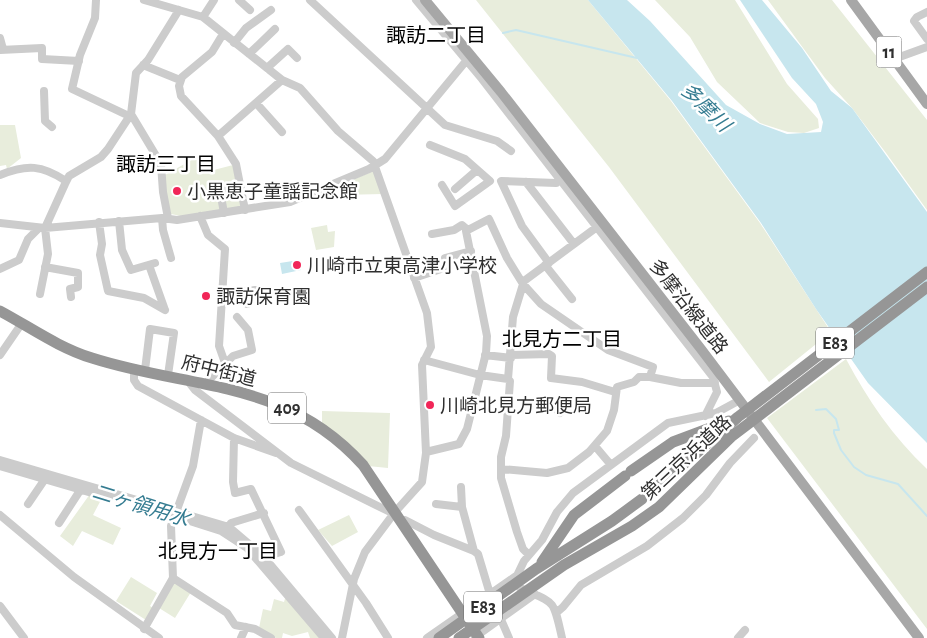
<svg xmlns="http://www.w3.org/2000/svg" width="927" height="638" font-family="'Alegreya Sans','Noto Sans JP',sans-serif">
	<rect width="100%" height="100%" fill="#fff"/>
	<path fill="#e8eddc" d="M476,0H588L671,101L760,223L831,332L769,382L609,167Z
		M655,0H735L787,84L818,119L819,128L804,133L788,132L760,123L717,82L690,37Z
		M768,0H832L927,120V210L886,153L852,108L825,78Z
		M0,125H15L21,158L7,169L6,165L0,166Z
		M195,158L210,171L233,165L242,208L181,216L171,214L165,191V175Z
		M374,171L383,194L340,195V185Z
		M327,225L328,232L335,231L334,247L316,250L311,228Z
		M846,359C868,400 893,437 927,469V629L767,418Z
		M322,411L390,413L388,468L368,466L322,423Z
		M90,494L102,498L93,515L121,528L113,545L82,531L73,546L60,536Z
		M349,515L358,532L332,546L318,530Z
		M131,577L157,593L150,606L153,608L146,620L116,601Z
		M174,581L191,592L175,618L159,608Z
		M286,595L322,638H310L308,632L292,636L283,633L282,638H276L259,628L263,609L271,611L274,599L284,602Z"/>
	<path fill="#c7e6ee" d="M588,0H627L650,21L726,105L760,124L787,134L821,132L823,122L816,104L792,78L740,0H762L802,48L831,91L852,108L927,212V443L868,383L816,309L761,223L672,101Z
		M299,260L301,270L282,274L280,263Z"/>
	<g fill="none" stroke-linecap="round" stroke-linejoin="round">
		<path stroke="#c7e6ee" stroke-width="2" d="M503,33L516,30L637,58
			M816,410L826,409L836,419L839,430H834V433L841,450L854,467L866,475L898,484L927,516"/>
		<path stroke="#ccc" stroke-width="8" d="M96,0L95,18L80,55L72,89L129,116
			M144,0L203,17L282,80L300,88L338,131L373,161L427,313L431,347L422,365L426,453L422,482L395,512L365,552L354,579L342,638
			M239,0L250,10
			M310,0L445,125L497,141L511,151
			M416,0L482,79L713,377L717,392L705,416
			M927,12L917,17L914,21L927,39
			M203,17L214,0
			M223,34L212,52L182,77L179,86L181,96L218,136L236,164L245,210
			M0,38L3,49
			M234,43L246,28L271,10
			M0,50L42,48V59L79,61
			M249,54L275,29
			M894,59L927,47
			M143,65L180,80
			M267,68L288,49L297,58
			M44,91L45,121L52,127
			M256,103L282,132
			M131,114L161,164L163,192L168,218
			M218,136L282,80
			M430,145L465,159L490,181L455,206L442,185
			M0,175C27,164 42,165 66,181
			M526,182L574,244
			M455,189L477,170
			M224,213L220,191L240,186
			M200,216L208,235L225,249L219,346L225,363
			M162,218L163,230L171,258
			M119,221L122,250L131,270L155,263
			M99,222L102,244L100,255L108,291L144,298L165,310
			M0,223L45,228L162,218L177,220L290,202L369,169L385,159L471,55
			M432,234L454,230L462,225L468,230
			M549,263L522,226L501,181L556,183
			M149,265L165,310
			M545,265L572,299
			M45,267L78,273V287L70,289L71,297
			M0,269L19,260L28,239L39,228
			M414,278L447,267L445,258L471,251
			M245,291L247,304
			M40,294L48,254L45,228L65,184L69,176L101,157L108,149L131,114L136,73L148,60L179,10
			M222,295L255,290
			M0,355L22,323
			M485,355L511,358
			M511,355L549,354L552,356L551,378L582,382L615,392
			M424,360L480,375L508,379
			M134,368V380L138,386L234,438L276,453
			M145,370L150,329L174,333L168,375
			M188,381L195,390L291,463L388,511L395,512
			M205,384L233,356L252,350L248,330L237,317
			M555,408L560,413
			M234,438L233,482L235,493L251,489L281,552L264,557
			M595,446L611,465
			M426,452L459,444L467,429L486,353L487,336L466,231L489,219L507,258L523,284L541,304L608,350L653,367L650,377L681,383H715
			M0,460L229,527L264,557L332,638
			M0,466L109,498
			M501,469L547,473L568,468L589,452L607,431L614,410L617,387L634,382L639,377H650
			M461,487L462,507L474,551
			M28,504L45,479
			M436,504L462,507
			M299,510L366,603L388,638
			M0,515L74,577L159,638
			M174,516L221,531L247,548L324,638
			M401,521L405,520L434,535L474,551L478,554L490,594L509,638
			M59,523L81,489
			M227,530L231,523L264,513
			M529,555L523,549L517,532L501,478V457L506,436L510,381L508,379L513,317L524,281L597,227
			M173,578L227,613L235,625L255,629L271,638
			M513,584L524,561L542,540L557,512L573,493L668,423L716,413L740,400
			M520,588C556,604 553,598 562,638
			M0,606L24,638
			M556,613L563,607L581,585L647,546L683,518L706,495L730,463L754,438
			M144,629L173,578L171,526L193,466L201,420
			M475,637L535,594
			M241,638L246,627
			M427,638L516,576
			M738,638L745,630"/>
		<path stroke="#a7a7a7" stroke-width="10" d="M425,0L501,92L701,349L919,638
			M851,0L927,104"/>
		<path stroke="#969696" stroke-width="11" d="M0,311C30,327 59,348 92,358C192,390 286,379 363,465L479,638
			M631,471L673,442L729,421
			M649,494L738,417L927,272
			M542,562L574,515L625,476
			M439,638L536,569L612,521L642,499
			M459,638L564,565L632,526L659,507L731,437L927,287"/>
	</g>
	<g fill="#f12658" stroke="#fff" stroke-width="2">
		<circle cx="177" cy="191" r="5"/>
		<circle cx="297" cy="265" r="5"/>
		<circle cx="206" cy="296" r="5"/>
		<circle cx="430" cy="405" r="5"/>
	</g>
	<g text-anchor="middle" stroke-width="5" stroke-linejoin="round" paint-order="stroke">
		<g fill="#fff" stroke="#6d6d6d" stroke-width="1">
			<rect x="876.5" y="36.5" width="25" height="31" rx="4"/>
			<rect x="816" y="327.5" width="38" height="31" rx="4"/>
			<rect x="268" y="392.5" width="38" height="31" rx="4"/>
			<rect x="464" y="591.5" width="38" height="31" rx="4"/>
		</g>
		<g font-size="18" font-weight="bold" fill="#2f2f2f">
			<text x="889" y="58">11</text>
			<text x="835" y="349">E83</text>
			<text x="287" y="414">409</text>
			<text x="483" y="613">E83</text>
		</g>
		<g font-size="19" fill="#2f2f2f" stroke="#fff" text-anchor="start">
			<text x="187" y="198">小黒恵子童謡記念館</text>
			<text x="307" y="272">川崎市立東高津小学校</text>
			<text x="216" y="303">諏訪保育園</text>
			<text x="440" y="412">川崎北見方郵便局</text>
		</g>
		<g font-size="19" fill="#2f2f2f" stroke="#fff">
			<text transform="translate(689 306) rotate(52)" y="7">多摩沿線道路</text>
			<text transform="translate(219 370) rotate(14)" y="7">府中街道</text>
			<text transform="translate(686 457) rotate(-43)" y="7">第三京浜道路</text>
		</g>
		<g font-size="20" fill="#000" stroke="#fff">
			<text x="436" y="42">諏訪二丁目</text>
			<text x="166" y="171">諏訪三丁目</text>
			<text x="562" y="346">北見方二丁目</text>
			<text x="218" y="558">北見方一丁目</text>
		</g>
		<g font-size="20" font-style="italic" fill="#357c91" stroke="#fff">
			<text transform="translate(706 107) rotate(44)" y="7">多摩川</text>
			<text transform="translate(141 505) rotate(17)" y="7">二ヶ領用水</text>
		</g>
	</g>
</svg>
